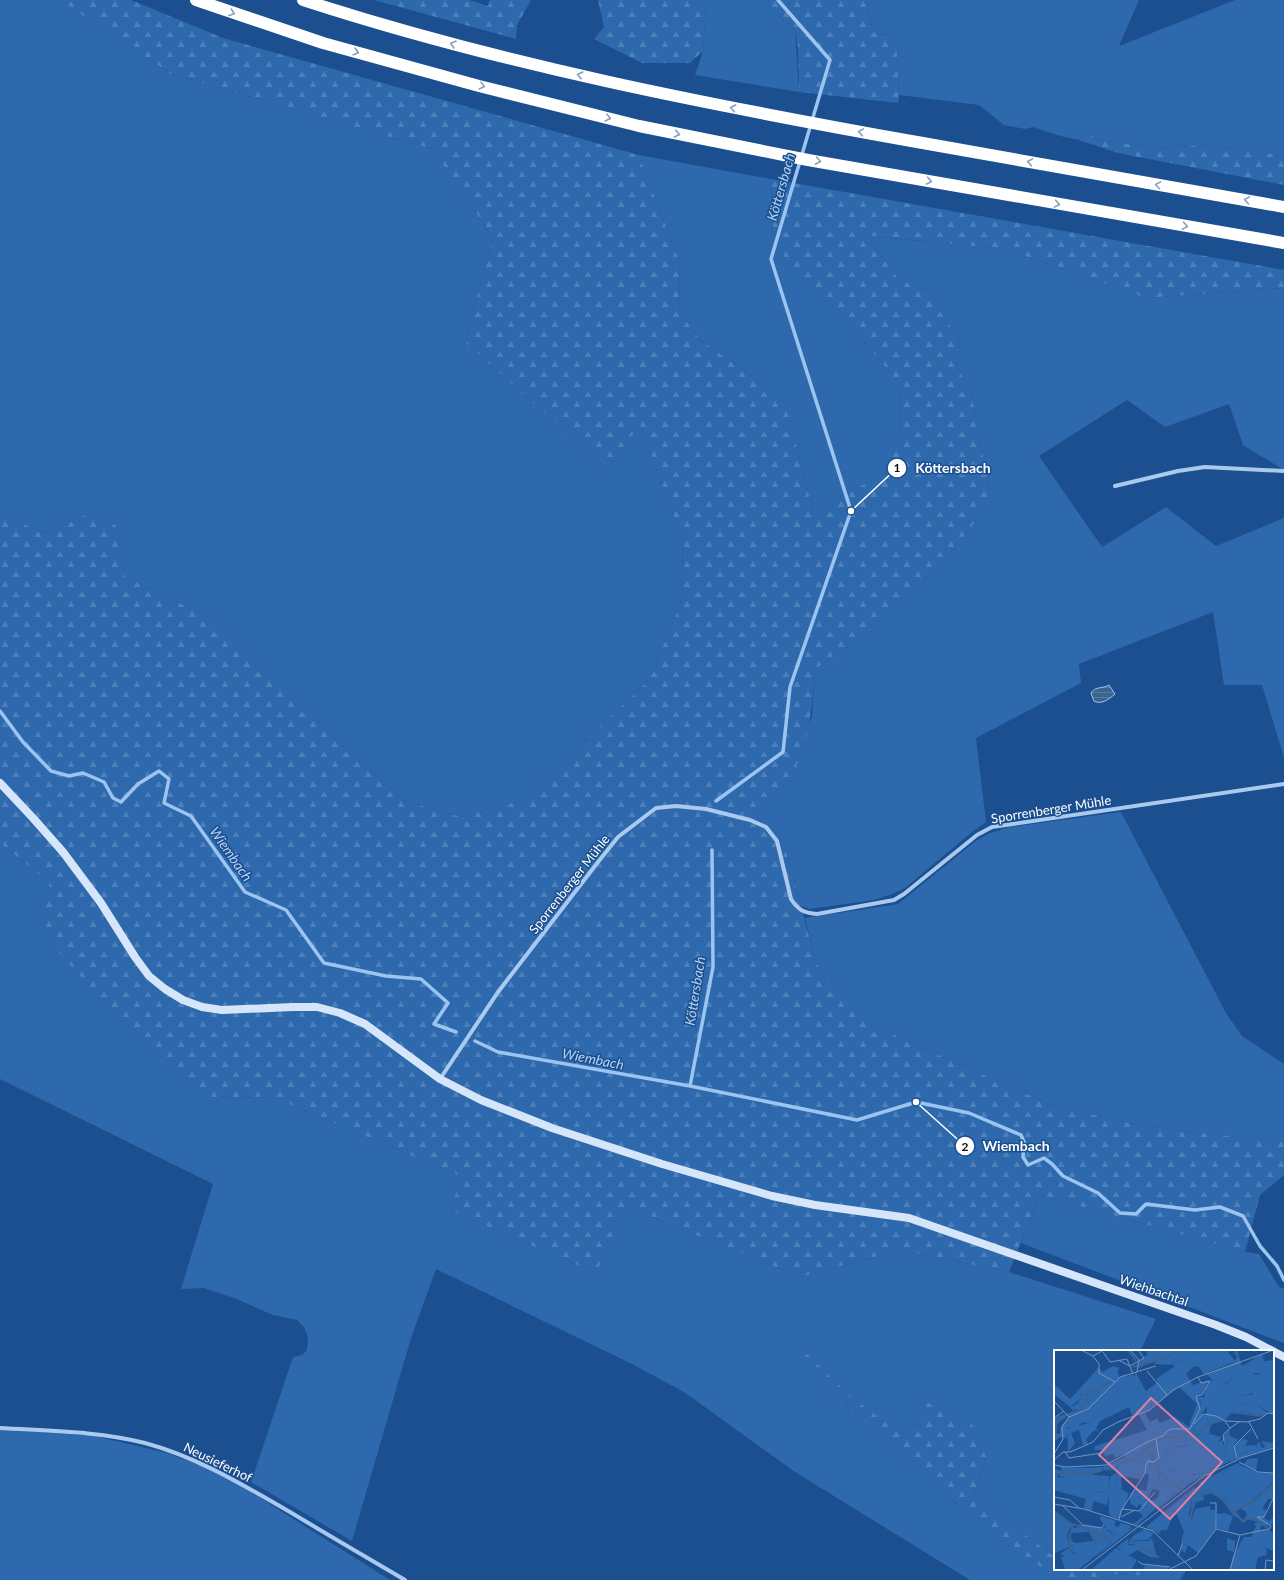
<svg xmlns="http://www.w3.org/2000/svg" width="1284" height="1580" font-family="Lato,sans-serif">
	<defs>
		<pattern id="forest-firs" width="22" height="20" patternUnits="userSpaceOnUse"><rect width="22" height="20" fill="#2e69ad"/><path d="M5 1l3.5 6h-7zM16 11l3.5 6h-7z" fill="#4d80b9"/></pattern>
		<pattern id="water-rules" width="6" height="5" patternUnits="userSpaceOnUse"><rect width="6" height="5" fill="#3c6290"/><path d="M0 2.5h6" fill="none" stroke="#597aa1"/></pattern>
	</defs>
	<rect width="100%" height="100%" fill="#1b4f8f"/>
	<path fill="#2e69ad" d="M0,0H60L171,74L432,149L493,238L465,342L607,469L640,425L683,541L681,602L649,680L523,800L461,817L403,800L347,750L216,620L125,577L116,525L85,515L45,533L0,514Z
		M698,0H762L795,30L799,92L695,75L703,51L706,6Z
		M865,0H1139L1119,46L1235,0H1284V156L1227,147L1194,146L1156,148L1100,140L1091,135L1086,130L1079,140L1064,137L1033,127L1025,129L1004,125L979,105L899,95L897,46L883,34L876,32L873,30Z
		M639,155L771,179L773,236L900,384L899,437L887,472L813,511L786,404L737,365L701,341L679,311L680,263Z
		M869,236L1005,249L1146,298L1284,288V470L1243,445L1229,404L1165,427L1127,400L1039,456L1102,547L1166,507L1216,546L1284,518V758L1262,685H1224L1213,612L1079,664L1081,683L976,738L986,822L967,836L905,888L892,894L874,900L810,909L801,906L784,843L757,818L785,787L812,716L815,669L877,628L930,575L972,527L990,493L971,392L957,367L961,345L930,291L899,280L872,243Z
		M1121,812L1226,1013L1242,1036L1284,1064V1142L1143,1126L1054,1106L898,1037L870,1019L817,965L805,918L898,904L977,840L990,833L1010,827Z
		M0,843L50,883L208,1097L275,1098L460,1176L451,1211L596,1273L626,1207L801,1277L900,1250L1009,1272L1156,1319L1140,1351H1055V1557L974,1495L986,1457L918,1424L901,1434L789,1352L848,1409L972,1517L1060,1580H970L795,1472L684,1392L630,1363L436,1269L411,1338L352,1541L251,1482L293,1357L302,1355L307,1350L308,1338L304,1327L297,1320L273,1315L234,1298L204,1288L181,1289L213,1184L0,1079Z
		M1040,1195L1245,1252L1259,1254L1279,1287L1284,1289V1343L1021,1243Z
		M0,1428L86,1434L167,1453L202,1466L238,1484L390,1580H0Z
		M1139,1569H1187L1180,1580H1106L1113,1574L1150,1576Z"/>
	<path fill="url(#forest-firs)" d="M60,0H131L223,38L639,155L680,263L679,311L701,341L737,365L786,404L813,511L887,472L899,437L900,384L853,329L789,265L773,236L771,179L1284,270V288L1146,298L1005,249L870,236L872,243L899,280L930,291L961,345L957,367L971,392L990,493L972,527L930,575L877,628L815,669C812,711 809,749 786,786C779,798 766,808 757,818L784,843L817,965L870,1019L898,1037L1054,1106L1143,1126L1284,1142V1175L1260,1195L1245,1252L1040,1195L1009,1272L900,1250L801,1277L626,1207L596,1273L451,1211L460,1176L275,1098L208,1097L127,1029L38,928L50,883L0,843V514L45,533L85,515L116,525L125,577L216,620L347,750L403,800L461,817L523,800L649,680L681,602L683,541L640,425L607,469L465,342L493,238L432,149L171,74Z
		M374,0H469L488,6L490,0H531L517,25L516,39Z
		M598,0H698L706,6L703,51L690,63H642L594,39L604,27Z
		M762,0H865L873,30L892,39L897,46L899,95L898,103L799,92L798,48L795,30Z
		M1086,130L1091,135L1100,140L1156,148L1194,146L1227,147L1284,156V185L1118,153L1079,140Z
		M800,1347L849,1395L901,1434L918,1424L926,1402L972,1424L986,1457L974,1495L1055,1557V1569H1139L1151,1576L1113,1574L1106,1580H1060L1010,1545L972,1517L848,1409L789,1353Z"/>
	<path fill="url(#water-rules)" stroke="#9cc4f0" d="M1109,685L1115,694C1109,699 1102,705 1094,701L1091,693C1095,686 1103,689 1109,685Z"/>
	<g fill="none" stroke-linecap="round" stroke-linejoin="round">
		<path stroke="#9cc4f0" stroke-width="3.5" d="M0,711L23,742L51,771L69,776L83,773L104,782L113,798L121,802L138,784L159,771L169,779L164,803L191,816L245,892L286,910L324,963L386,976L421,979L448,1003L434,1024L456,1032
			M716,801L783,752L790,687L851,511L771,259L830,60L778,0
			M475,1041L498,1052L690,1086L857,1120L916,1102L969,1113L1021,1135L1024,1142L1023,1157L1028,1165L1044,1158L1052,1164L1063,1176L1098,1193L1120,1213L1136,1214L1146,1204L1195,1210L1220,1207L1243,1216L1260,1246L1277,1266L1284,1280
			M690,1086L713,967L712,850"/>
		<path stroke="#a9c9ee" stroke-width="4" d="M1115,486L1178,471L1205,467L1284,471
			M440,1079L498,992L598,862L618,837L656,808L676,806L706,809L750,820L766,827L777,841L791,899C798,910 804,913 817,914L894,900L904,894L977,835L992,827L1284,784
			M0,1428C48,1431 98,1431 145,1443C197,1457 243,1485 290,1512C328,1535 366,1557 405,1580"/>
		<path stroke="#d6e6fa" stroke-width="8" d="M0,783L33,818L63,852L101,903L135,957L149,976L165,989L183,1000L202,1007L222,1010L293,1007H317L340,1013L365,1024L440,1079L481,1100L552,1128L662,1164L772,1196L815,1205L909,1218L1216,1325L1246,1337L1284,1357"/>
		<path stroke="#fff" stroke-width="12" d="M196,0L323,43L479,86L639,126L808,160L1284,243
			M303,0C503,65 710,105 917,142C1039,163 1161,185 1284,207"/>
	</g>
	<defs><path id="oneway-chevron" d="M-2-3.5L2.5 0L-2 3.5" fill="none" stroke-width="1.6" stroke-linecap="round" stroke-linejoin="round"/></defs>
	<g stroke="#829ec1">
		<use href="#oneway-chevron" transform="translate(232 13) rotate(20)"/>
		<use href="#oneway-chevron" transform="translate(453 44) rotate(-164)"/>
		<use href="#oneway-chevron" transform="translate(356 52) rotate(16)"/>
		<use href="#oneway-chevron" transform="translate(580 75) rotate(-167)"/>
		<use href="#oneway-chevron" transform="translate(482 86) rotate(14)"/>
		<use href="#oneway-chevron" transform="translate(733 108) rotate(-169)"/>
		<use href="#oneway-chevron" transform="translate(608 118) rotate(14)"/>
		<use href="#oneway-chevron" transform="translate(861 132) rotate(-170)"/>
		<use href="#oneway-chevron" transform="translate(677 134) rotate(12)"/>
		<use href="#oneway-chevron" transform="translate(818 161) rotate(10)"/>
		<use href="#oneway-chevron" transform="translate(1030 162) rotate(-170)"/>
		<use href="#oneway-chevron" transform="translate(929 181) rotate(10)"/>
		<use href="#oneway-chevron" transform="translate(1158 185) rotate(-170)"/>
		<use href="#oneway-chevron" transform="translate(1247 200) rotate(-170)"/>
		<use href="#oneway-chevron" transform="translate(1057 204) rotate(10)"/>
		<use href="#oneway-chevron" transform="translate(1185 226) rotate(10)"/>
	</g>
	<g text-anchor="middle" stroke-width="3" stroke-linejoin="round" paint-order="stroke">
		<g font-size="13" fill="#fff" stroke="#1b4f8f">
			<text transform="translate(1051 809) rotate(-9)" y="5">Sporrenberger Mühle</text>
			<text transform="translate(569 884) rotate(-52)" y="5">Sporrenberger Mühle</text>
			<text transform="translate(1154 1290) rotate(19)" y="5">Wiehbachtal</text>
			<text transform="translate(218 1462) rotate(26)" y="5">Neusieferhof</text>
		</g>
		<g font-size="14" font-style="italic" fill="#b5d3f5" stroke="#1b4f8f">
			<text transform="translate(781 187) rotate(-74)" y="5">Köttersbach</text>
			<text transform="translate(231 854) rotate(55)" y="5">Wiembach</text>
			<text transform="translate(695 991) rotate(-81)" y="5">Köttersbach</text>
			<text transform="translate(593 1059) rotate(11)" y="5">Wiembach</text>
		</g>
	</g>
	<g transform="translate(1054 1350)">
		<rect width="220" height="220" fill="#1b4f8f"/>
		<path d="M167,0L180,12L150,24L145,17L140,16L132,24L139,35L155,30L148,44L143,45L146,53L143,66L136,72L143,54L125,37L91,63L96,72L103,68L106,73L121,67L135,77L108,79L87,87L89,91L78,96L76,101L61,108L59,104L51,106L49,100H41V96L93,80L85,65L91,63L78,66L75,57L46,71L42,78L45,83L42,80L38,82L32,90L34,94L29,95L25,80L17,83L21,93L14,102L13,76L14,79L37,72L46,61H58L65,44L62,35L76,25H80L79,38L89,36L92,41L104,32L102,29L120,17L119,14L146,2L161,4ZM208,4L210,11L220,10V58L216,53L217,48L212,49L203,42L187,46L184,41L197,25L213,23L215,18L206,14L187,20L176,28L178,30L171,33L169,39L147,64V52L143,47H150L152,37L156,33L158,30L153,24L180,13L188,16ZM59,16L65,18L63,26L33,43L31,54L26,59L18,60L16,57L23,54L29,45L22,43L44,18L49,22ZM63,28L48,46L39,55L37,51L45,39ZM194,52L203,55L214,63L210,66L185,61L184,56ZM148,65H152L155,73L144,83L139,81ZM176,79L175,85L184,90L180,94L170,95V85ZM156,84L167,87L164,93L168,89L171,105L176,108L173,111L144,125L123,120V123L113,118L111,113L113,99L131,96ZM188,89L194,90L191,96L202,95L205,99L184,104L179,97ZM71,107L72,110L61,117L50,120L49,117ZM204,108L202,121L190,114L194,109ZM87,109L101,112L105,121L106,136L122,141L83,175L80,174L89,166L85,162L88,156L85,154L83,158L76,153V144L81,138L92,141L95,125L91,123L86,129L67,126L68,140L62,138L61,127L76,114ZM99,139L105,140V146L100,150L92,151ZM186,115L205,123H220V131L193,155L180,161L172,150L156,141L139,146L132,144L137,140L145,142L158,139L181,154L165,137L148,133ZM48,117L49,120L36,123L30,122L29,118ZM15,123L55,126V139L49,138L47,128L42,136L43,142L47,141L55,146L53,155L39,151L38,161L30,158L32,149L0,140V127L14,128L5,126L6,124ZM112,127L127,129L135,134L129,139L114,136L111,132ZM69,140L75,144L65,169L56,166L63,150L61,144L67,145ZM207,145L215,148L208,158L212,160L210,168L215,171L220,167V173L216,175L187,159ZM127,148L138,150L135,163L137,172L141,159L156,156V160H161L162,178L144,203L134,195L131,203L127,200L129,194L133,195L127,191L130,182L121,160L113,180H107L105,184L92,177ZM0,160L19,174L14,182L15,197L0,203V187H14L4,168L0,167ZM170,163L179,166L174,181L163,178V164ZM47,166L62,171L60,175L64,177L67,173L78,176L71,184L62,186L51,177L46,169ZM25,174L29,175L39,176L34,182L16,183L18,177L23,178ZM90,179L100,183L94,190H80L79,194H74L79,186ZM215,180L220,184V201L212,198L213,205L204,207L201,220H176L179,206L190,187H198L199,181ZM44,183L58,192L24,220H11L7,207L11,206L6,204L15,198L16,206H24L17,200L21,193L40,191L42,195L41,187ZM173,188L181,191L180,202L173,200ZM62,198L83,210L77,220H37ZM91,215L115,217L113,220H89Z" fill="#2e69ad" fill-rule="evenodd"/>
		<path d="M93,0H166L162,4L165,9L163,12L148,7L146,2L116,15L101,14L100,11L85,18L86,11L93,5ZM167,0H177L174,2L181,11L183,7L179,0H183L188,16L184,18ZM206,13L215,18L216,23L208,26L206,23H201L185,41L187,46L199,44L198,39L202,37L203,42L212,49L218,43L216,53L219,54L220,65L203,55L190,53L185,56V61L210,66L177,63L171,70L157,75L155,84L140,96L137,94L113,99L111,113L116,120L123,123L122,120L134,119L137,124L144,125L176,109L171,105L169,95L180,93L179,98L184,104L205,99L202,95L205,92L208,98L211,97L207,91L220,93V97L174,112L135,134L127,129L118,130L112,128L111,132L114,136L129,139L101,161L108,151L122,141H114L106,136L105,121L101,113L85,110L61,127L62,138L69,140L67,145H61L67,156L62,165L55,164V146L47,141H35L36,137L42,136V129L47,128L49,138L55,139L56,127L63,122L62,117L72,110L70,105L78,96L88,91L87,87L110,77H135L136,72L143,65L146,50L148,65L139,81L144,82L155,73L152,65L155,48L161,42H166L169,39L162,38L175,32L178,30L176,28L187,20ZM82,23L89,36L79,38L78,30ZM65,24V27L76,26L62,35L65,44L58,61H46L37,72L27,73L22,79L13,77V88L6,87L0,92V68L26,59L31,54L33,43ZM63,28L51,42L38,54V48L46,46L45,39ZM13,65L15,67L7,76L6,84L1,83L3,72ZM0,34L16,49L22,43L30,46L16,57L0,44ZM184,113L186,115L148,133L165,137L182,155L158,139L139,143L137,141L139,138L147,137L145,133L152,129ZM6,117L29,118L30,122L36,123L44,118L45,122L25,126L5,123L2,129L0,127V119L9,121ZM220,131L219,149H211L207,145L200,152L186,158L203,148L210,139L208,136L211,139L215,137ZM156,141L172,150L189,170L193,165L191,160L196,164L205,165L216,175L207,176L206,180H212L210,182L199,181L202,177L200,174L204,172L193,169L190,172L179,165L168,150L156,142L148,145L151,150L142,152L135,174L138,150L127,148L132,144L139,146ZM39,176L54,178V181L62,186L81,177L39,209L58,192L44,183L41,187L42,196L34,180ZM75,188L74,195H79L80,191H94L98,188L102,204L106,208L96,207L83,200L76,205L71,204L63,197ZM15,189L21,193L17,200L19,204L29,205L24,207V212L16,214Z" fill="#2e69ad" fill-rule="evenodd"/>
		<path d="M0,168H4L13,181L12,189L0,187Z" fill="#2e69ad"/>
		<path fill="none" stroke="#3c6290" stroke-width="2" d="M74,0L82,11M78,17L112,8L124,0M177,62L208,66M15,65L25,61L32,53L34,45L57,31M173,82V101M0,90L3,73L12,66M103,90L112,87L127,88L131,83L144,85L156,74L166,70M92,99L101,109M103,111V116L111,129L125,136L129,141M51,120L63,118L68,113L79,110L102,91M0,123L37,124L49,120M130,144L132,146L141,147L157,142L171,151L189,172L194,168L205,171L214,178M181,161L201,150L220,133M0,164L18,174M136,172L140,150M19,174L59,189M38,181L41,194M79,195L100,203M17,198L16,185L19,175"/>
		<path fill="none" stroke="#7695bc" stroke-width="1" d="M27,0L39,6L50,0M49,2L56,12L73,9L79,24M39,6L45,14V23L61,32M64,10L76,16M76,16L90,8L84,0M93,21L113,45M82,22L102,16M0,51L15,67M0,68L10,61M171,71L176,78L185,72M195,72L204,89M140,74L149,64L162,66L171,71L193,72L206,69L214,63L220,64M170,92L169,85L176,78M11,102L15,108L47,103M0,104L9,89L8,77L15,67L34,59L66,27L83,22L85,10L76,0M183,108L180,96L197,79M0,110L9,102H16L39,92L49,80L64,72L96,60L119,40L144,27M185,112L204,122L220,123M0,115L12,117L52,115L95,91L109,86L116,79H136L146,59L142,46L148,45L156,31L147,33L144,27L220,0M0,147L16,150L25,158M156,153H162V179M0,154L30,159L99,181L139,220M9,156L29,175L47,178L50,175M68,159L85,161L101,142M67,167L81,160M65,170L67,161L91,123L92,115L94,111L100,112L105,108L102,89M215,179L217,176L203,167H210L220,147M124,206L129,192M84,211L88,214L116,217M28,220L150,126L187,108L220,98M114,220L142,206L162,179L186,185L215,179M176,220L186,185M211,220L212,210L220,211"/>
		<path fill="#dd80a5" fill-opacity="0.15" stroke="#dd80a5" stroke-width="2" d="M97,48L168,112L116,169L45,105Z"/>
		<rect width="220" height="220" fill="none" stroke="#fff" stroke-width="2"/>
	</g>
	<path fill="none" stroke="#fff" stroke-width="1.5" d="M851 511L897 468M916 1102L965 1146"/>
	<g fill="#fff" stroke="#1b4f8f" stroke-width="1.5">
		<circle cx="851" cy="511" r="4"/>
		<circle cx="916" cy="1102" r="4"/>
		<circle cx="897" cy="468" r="10"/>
		<circle cx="965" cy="1146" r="10"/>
	</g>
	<g font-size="12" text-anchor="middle" font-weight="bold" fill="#111">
		<text x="897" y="472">1</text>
		<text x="965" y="1151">2</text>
	</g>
	<g font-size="14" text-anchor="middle" font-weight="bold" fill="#fff" stroke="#1b4f8f" stroke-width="3" stroke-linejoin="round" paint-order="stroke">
		<text x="953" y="473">Köttersbach</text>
		<text x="1016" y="1151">Wiembach</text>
	</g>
</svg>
